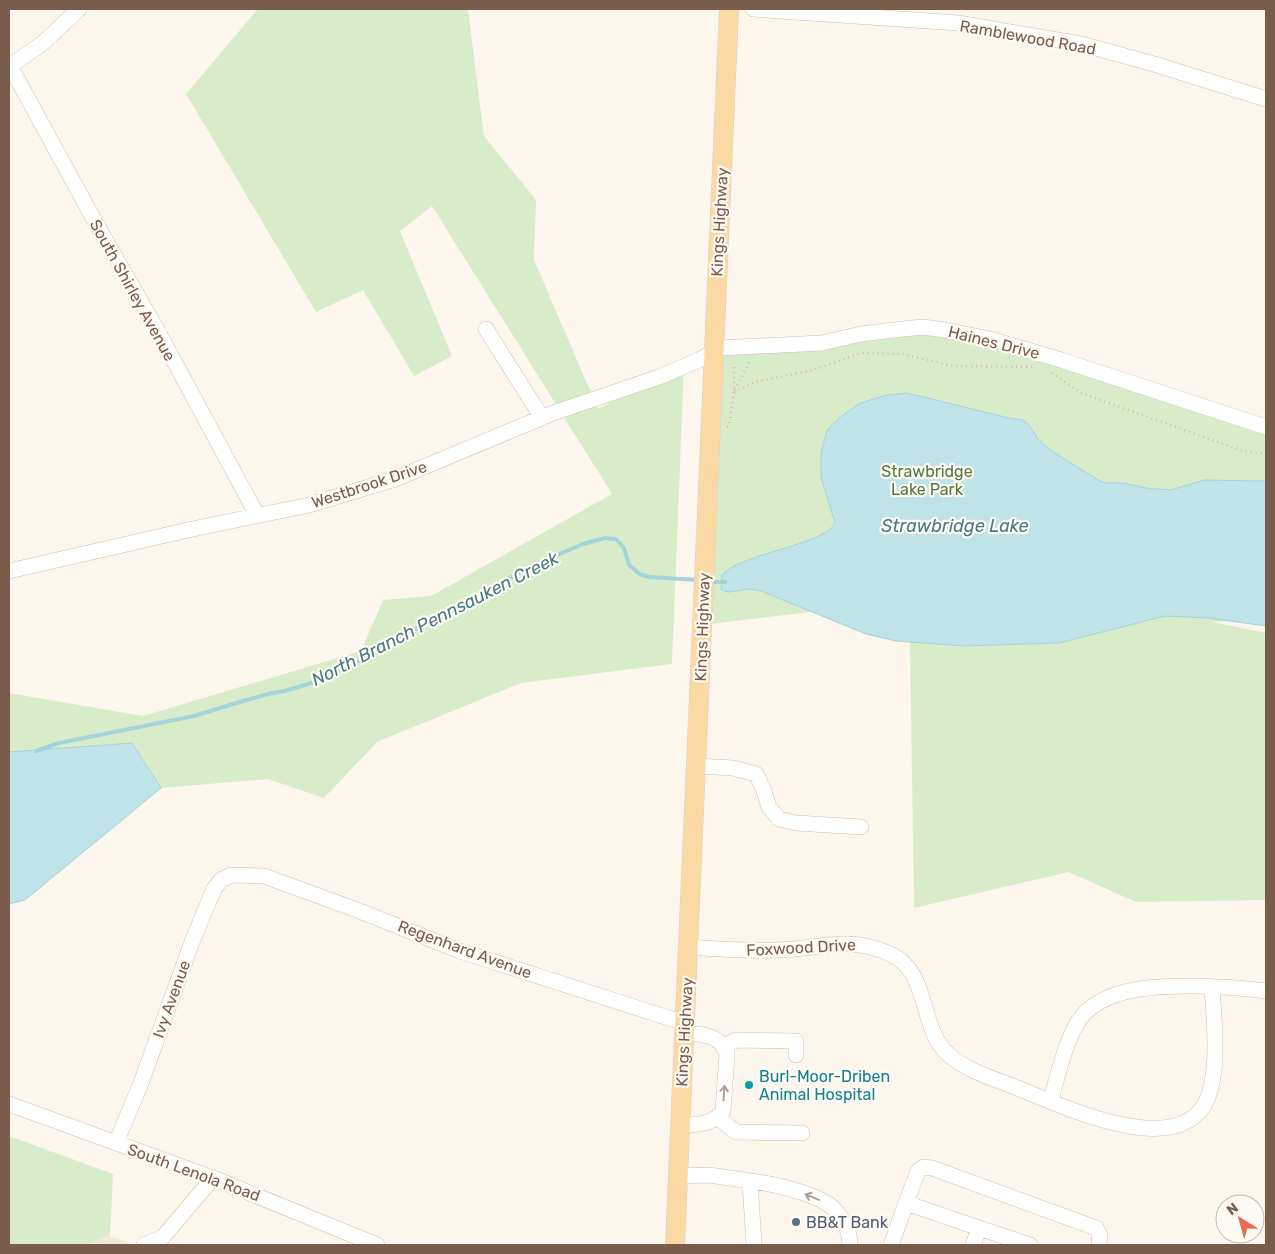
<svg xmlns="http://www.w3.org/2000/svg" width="1275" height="1254" font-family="Rubik,sans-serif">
	<rect width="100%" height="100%" fill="#fdf6ec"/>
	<path fill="#f5e8da" d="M110,1236L134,1245H85Z"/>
	<path fill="#d8ecc9" d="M258,9H468L484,136L536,200L534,260L598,409L684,365L672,664L521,683L377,742L324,798L268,779L161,788L131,743L9,752V693L143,716L361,651L383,600L431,596L612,494L432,206L400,231L452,356L414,376L363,290L316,312L186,94Z
		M945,330L1266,427V620L1257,619L1212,622L1266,633V900L1136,902L1068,872L914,908L910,642L1059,643L844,608L702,625L720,348Z
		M9,1136L113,1174L110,1236L85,1245H9Z"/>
	<path fill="#bfe3e8" stroke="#a5d3da" d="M907,393L1009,418L1023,420L1029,425L1038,439L1050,450L1100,481L1107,483H1124L1146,488L1171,490L1204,480L1266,481V626L1209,618L1165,616L1059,643L964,646L896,641L866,634L761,591L749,589L729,592L721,590L722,575C741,553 825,545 835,523L821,477V453L827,430L839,418L860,403L887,395Z
		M132,743L161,788L25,900L9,904V752Z"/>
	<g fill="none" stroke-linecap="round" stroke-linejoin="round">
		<path stroke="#a5d3da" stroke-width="4" d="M709,582H725
			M36,751L59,743L194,716L243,701L272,693L285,691L318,681L365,658L405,634L463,607L496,585L532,566L583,544L605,538L616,539L624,548L629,565L640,574L649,577L698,580"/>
		<g stroke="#d1beb0" stroke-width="16">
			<path id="minor" d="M753,9L958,23L1081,44L1154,64L1266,99
				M9,64L98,227L160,335L257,515
				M10,66L43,43L79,9
				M486,329L542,418
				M9,571L188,530L309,505L395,479L553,413L659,377L701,359L720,348L822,343L861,334L903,329L923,327L945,330L990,339L1061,360L1266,427
				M696,766L733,768L756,774L763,788L769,807L779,819L796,823L861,827
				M688,947C717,949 746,951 775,950C819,950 846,934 890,954C931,972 918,1028 949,1055C969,1072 996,1079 1020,1089C1062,1106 1169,1157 1203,1107C1221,1080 1214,1019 1212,988
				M724,1046L736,1040L796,1041V1055
				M1051,1101C1056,1080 1067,1036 1080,1019C1088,1007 1104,998 1118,994C1155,982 1226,986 1266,991
				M9,1104L213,1178L377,1245
				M718,1118L736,1132L802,1133
				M680,1126C697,1124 713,1125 723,1111L727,1054C721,1035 702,1034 684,1033
				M116,1143L141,1083L192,942L214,889L221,880L231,875L264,876L357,910L460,951L684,1023
				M678,1176L709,1175L750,1181L754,1245
				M750,1181C771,1183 821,1194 835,1210C844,1220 850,1232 850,1245
				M906,1203L918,1171L924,1167L932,1168L1096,1228L1100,1235L1099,1242
				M979,1228L1030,1245
				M144,1245L163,1237L213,1178
				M891,1245L906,1203L979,1228L973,1245"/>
		</g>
		<g stroke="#dad1cd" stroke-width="20">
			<path id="major" d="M675,1245L729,9"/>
		</g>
		<path stroke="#d9b8a5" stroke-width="2.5" stroke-dasharray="1 4" stroke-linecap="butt" d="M1052,373L1081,393L1243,451L1266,454
			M735,390L749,362
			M734,392L755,382L813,370L861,353L902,354L954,366L1033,367
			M727,427L729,425L734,392V366"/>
		<use href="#minor" stroke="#fff" stroke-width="15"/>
		<use href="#major" stroke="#fbd9a5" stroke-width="19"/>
	</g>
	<defs><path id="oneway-shaft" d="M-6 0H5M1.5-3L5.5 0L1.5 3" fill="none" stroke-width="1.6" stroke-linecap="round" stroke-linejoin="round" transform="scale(1.25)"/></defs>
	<g stroke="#af9d94">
		<use href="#oneway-shaft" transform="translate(724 1093) rotate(-86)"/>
		<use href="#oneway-shaft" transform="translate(812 1197) rotate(-158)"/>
	</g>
	<circle fill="#0f9aa8" stroke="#fffaf3" stroke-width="2" cx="749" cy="1085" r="5"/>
	<circle fill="#5c6f8a" stroke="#fffaf3" stroke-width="2" cx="796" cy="1222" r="5"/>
	<g text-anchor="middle" stroke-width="4.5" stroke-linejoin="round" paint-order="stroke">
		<g font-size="16" fill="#7a5c4d" stroke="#fffaf3">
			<text transform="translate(1028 37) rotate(10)" y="6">Ramblewood Road</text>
			<text transform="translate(719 222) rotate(-87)" y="6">Kings Highway</text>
			<text transform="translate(133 290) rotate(61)" y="6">South Shirley Avenue</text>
			<text transform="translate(994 342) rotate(14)" y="6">Haines Drive</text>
			<text transform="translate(369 484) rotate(-18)" y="6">Westbrook Drive</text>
			<text transform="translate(702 627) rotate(-88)" y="6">Kings Highway</text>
			<text transform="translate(801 947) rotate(-3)" y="6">Foxwood Drive</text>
			<text transform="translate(465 949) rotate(20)" y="6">Regenhard Avenue</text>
			<text transform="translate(171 999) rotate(-70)" y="6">Ivy Avenue</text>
			<text transform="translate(684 1032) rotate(-87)" y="6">Kings Highway</text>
			<text transform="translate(194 1172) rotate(20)" y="6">South Lenola Road</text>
		</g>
		<g font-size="16" fill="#537a41" stroke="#fffaf3">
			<text x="927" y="477">Strawbridge<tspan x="927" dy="18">Lake Park</tspan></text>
		</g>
		<g font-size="16" fill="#0d838f" stroke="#fffaf3" text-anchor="start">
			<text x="759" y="1082">Burl-Moor-Driben<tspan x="759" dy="18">Animal Hospital</tspan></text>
		</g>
		<g font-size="16" fill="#4e5e75" stroke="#fffaf3" text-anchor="start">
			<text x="806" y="1228">BB&amp;T Bank</text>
		</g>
		<g font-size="18" font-style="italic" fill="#437c86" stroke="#fffaf3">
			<text x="955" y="532">Strawbridge Lake</text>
			<text transform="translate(435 619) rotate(-27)" y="6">North Branch Pennsauken Creek</text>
		</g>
	</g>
	<rect width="1275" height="1254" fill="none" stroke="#7a5c4d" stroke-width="20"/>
	<g transform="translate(1240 1219) rotate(323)"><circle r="24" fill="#fffaf3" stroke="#cabbb1"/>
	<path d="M0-4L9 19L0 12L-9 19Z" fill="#e76f51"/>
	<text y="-8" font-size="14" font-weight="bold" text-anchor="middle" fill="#7a5c4d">N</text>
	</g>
</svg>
